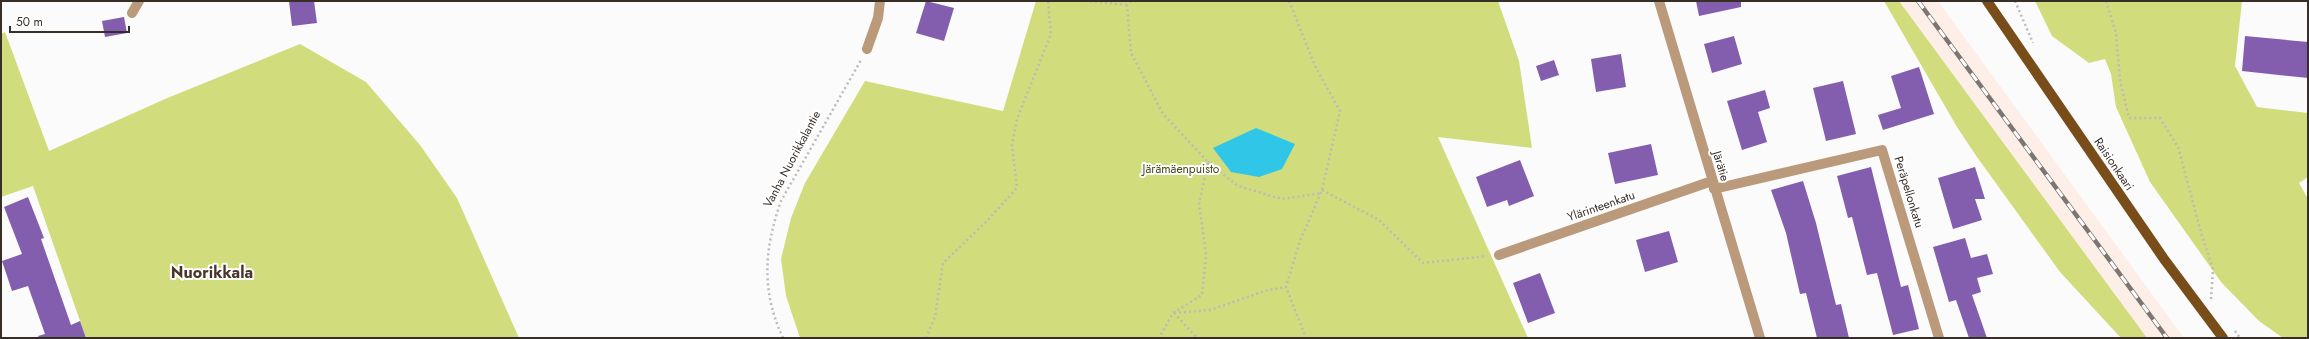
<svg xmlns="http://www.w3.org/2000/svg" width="2309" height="339" font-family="Jost,sans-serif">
	<rect width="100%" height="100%" fill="#fbfbfb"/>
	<path fill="#fdefe8" d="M1899,1H1938L2184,338H2147Z"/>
	<path fill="#d1dc7c" d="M1036,1H1498L1519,61L1532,148L1438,137L1528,338H800L786,296L781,259L791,218L805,183L865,81L1003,111Z
		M1884,1H1899L2147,338H2121L2060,272L1977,157L1957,127Z
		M2035,1H2242L2235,66L2257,107L2308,113V177L2299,183L2308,199V338H2283L2259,321L2221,282L2150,182L2116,107L2111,74L2105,59L2089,63L2052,36Z
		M5,32L49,151L165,99L300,44L366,82L420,145L457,198L519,338H86L33,186L1,197V34Z"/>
	<path fill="#30c6e8" d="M1256,128L1295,144L1282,169L1259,177L1231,172L1213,148Z"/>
	<path fill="#835dae" d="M289,1H314L317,23L292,26Z
		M926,1L954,8L944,41L916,33Z
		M1696,1H1741V7L1699,16Z
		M124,17L127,33L105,37L102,21Z
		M1734,36L1742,64L1712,73L1704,44Z
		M2245,36L2308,42V78L2242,71Z
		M1621,54L1626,87L1596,92L1591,59Z
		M1554,60L1559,75L1541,81L1536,66Z
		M1919,67L1934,114L1883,130L1878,115L1901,108L1891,76Z
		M1843,81L1856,134L1826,141L1813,88Z
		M1765,90L1770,108L1758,112L1767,142L1742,150L1727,101Z
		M1651,144L1658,175L1615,184L1608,153Z
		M1520,160L1534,196L1509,206L1507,200L1487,207L1476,177Z
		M1871,167L1901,287L1908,285L1919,329L1893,335L1877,273L1867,275L1852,217L1848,218L1837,176Z
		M1975,167L1985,199H1975L1982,220L1953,229L1938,178Z
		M1803,181L1816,223L1836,305L1841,304L1849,338H1817L1806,293L1800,294L1786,233L1771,190Z
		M28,197L44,238L41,239L71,325L80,321L86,338H39L38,336L45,334L28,286L12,291L2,261L22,254L4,207Z
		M1669,231L1678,262L1645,272L1636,240Z
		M1965,238L1971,258L1987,254L1993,274L1977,278L1981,292L1972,295L1987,338H1969L1956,300L1949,302L1933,247Z
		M1540,273L1555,313L1528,323L1513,283Z"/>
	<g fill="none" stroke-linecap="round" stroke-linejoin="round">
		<path stroke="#bdbab8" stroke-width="2.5" stroke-dasharray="2 3" stroke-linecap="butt" d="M1090,1L1127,5
			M1131,1L1127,5L1131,53L1163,114L1208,162L1199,204L1206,254L1202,295L1173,313L1159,338
			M1289,1L1316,68L1340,111L1322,190L1300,241L1286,287L1306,338
			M2015,1L2033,43
			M2106,1L2116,33L2120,80L2129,118H2160L2178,147L2202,236L2213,269L2211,300
			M1208,162L1238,186L1282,199L1322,193
			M1322,190L1379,220L1423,263L1487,256
			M1174,313L1210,310L1268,290L1286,287
			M1174,313L1197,338
			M2235,331L2240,338
			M783,338C761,291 764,249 781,201L861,60
			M926,338L935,317L943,263L987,221L1017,188L1012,145L1017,119L1051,34L1048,1"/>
		<path stroke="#ba9a7b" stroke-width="10" d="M1659,1L1760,338
			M132,13L139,1
			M867,49L878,18L880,1
			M1714,189L1882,150L1939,338
			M1499,255L1712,181"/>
		<path stroke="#784d1a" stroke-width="10" d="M1987,1L2164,259L2223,338"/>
		<g stroke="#7b7672" stroke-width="4.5">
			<path id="rail" d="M1918,1L2167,338"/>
		</g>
		<use href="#rail" stroke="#fff" stroke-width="3" stroke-dasharray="9" stroke-linecap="butt"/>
	</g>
	<g text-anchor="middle" stroke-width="4" stroke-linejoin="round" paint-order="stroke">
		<g font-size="12" fill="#372e28" stroke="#fff">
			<text transform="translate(792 159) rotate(-62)" y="4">Vanha Nuorikkalantie</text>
			<text transform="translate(2114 164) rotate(56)" y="4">Raisionkaari</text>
			<text transform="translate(1721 166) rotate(73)" y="4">Järätie</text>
			<text transform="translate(1909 192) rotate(73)" y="4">Peräpellonkatu</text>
			<text transform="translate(1601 206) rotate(-19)" y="4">Ylärinteenkatu</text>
		</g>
		<g font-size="12" fill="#44481d" stroke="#fff">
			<text x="1181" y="173">Järämäenpuisto</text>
		</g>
		<g font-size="16" font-weight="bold" fill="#4a362b" stroke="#fff">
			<text x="212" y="278">Nuorikkala</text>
		</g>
	</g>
	<rect width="2309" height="339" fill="none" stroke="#372e28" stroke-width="4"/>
	<path d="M10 26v6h119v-6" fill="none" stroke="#372e28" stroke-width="2"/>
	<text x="16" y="26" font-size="12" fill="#372e28" stroke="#ffffff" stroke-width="3" paint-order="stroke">50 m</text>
</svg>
